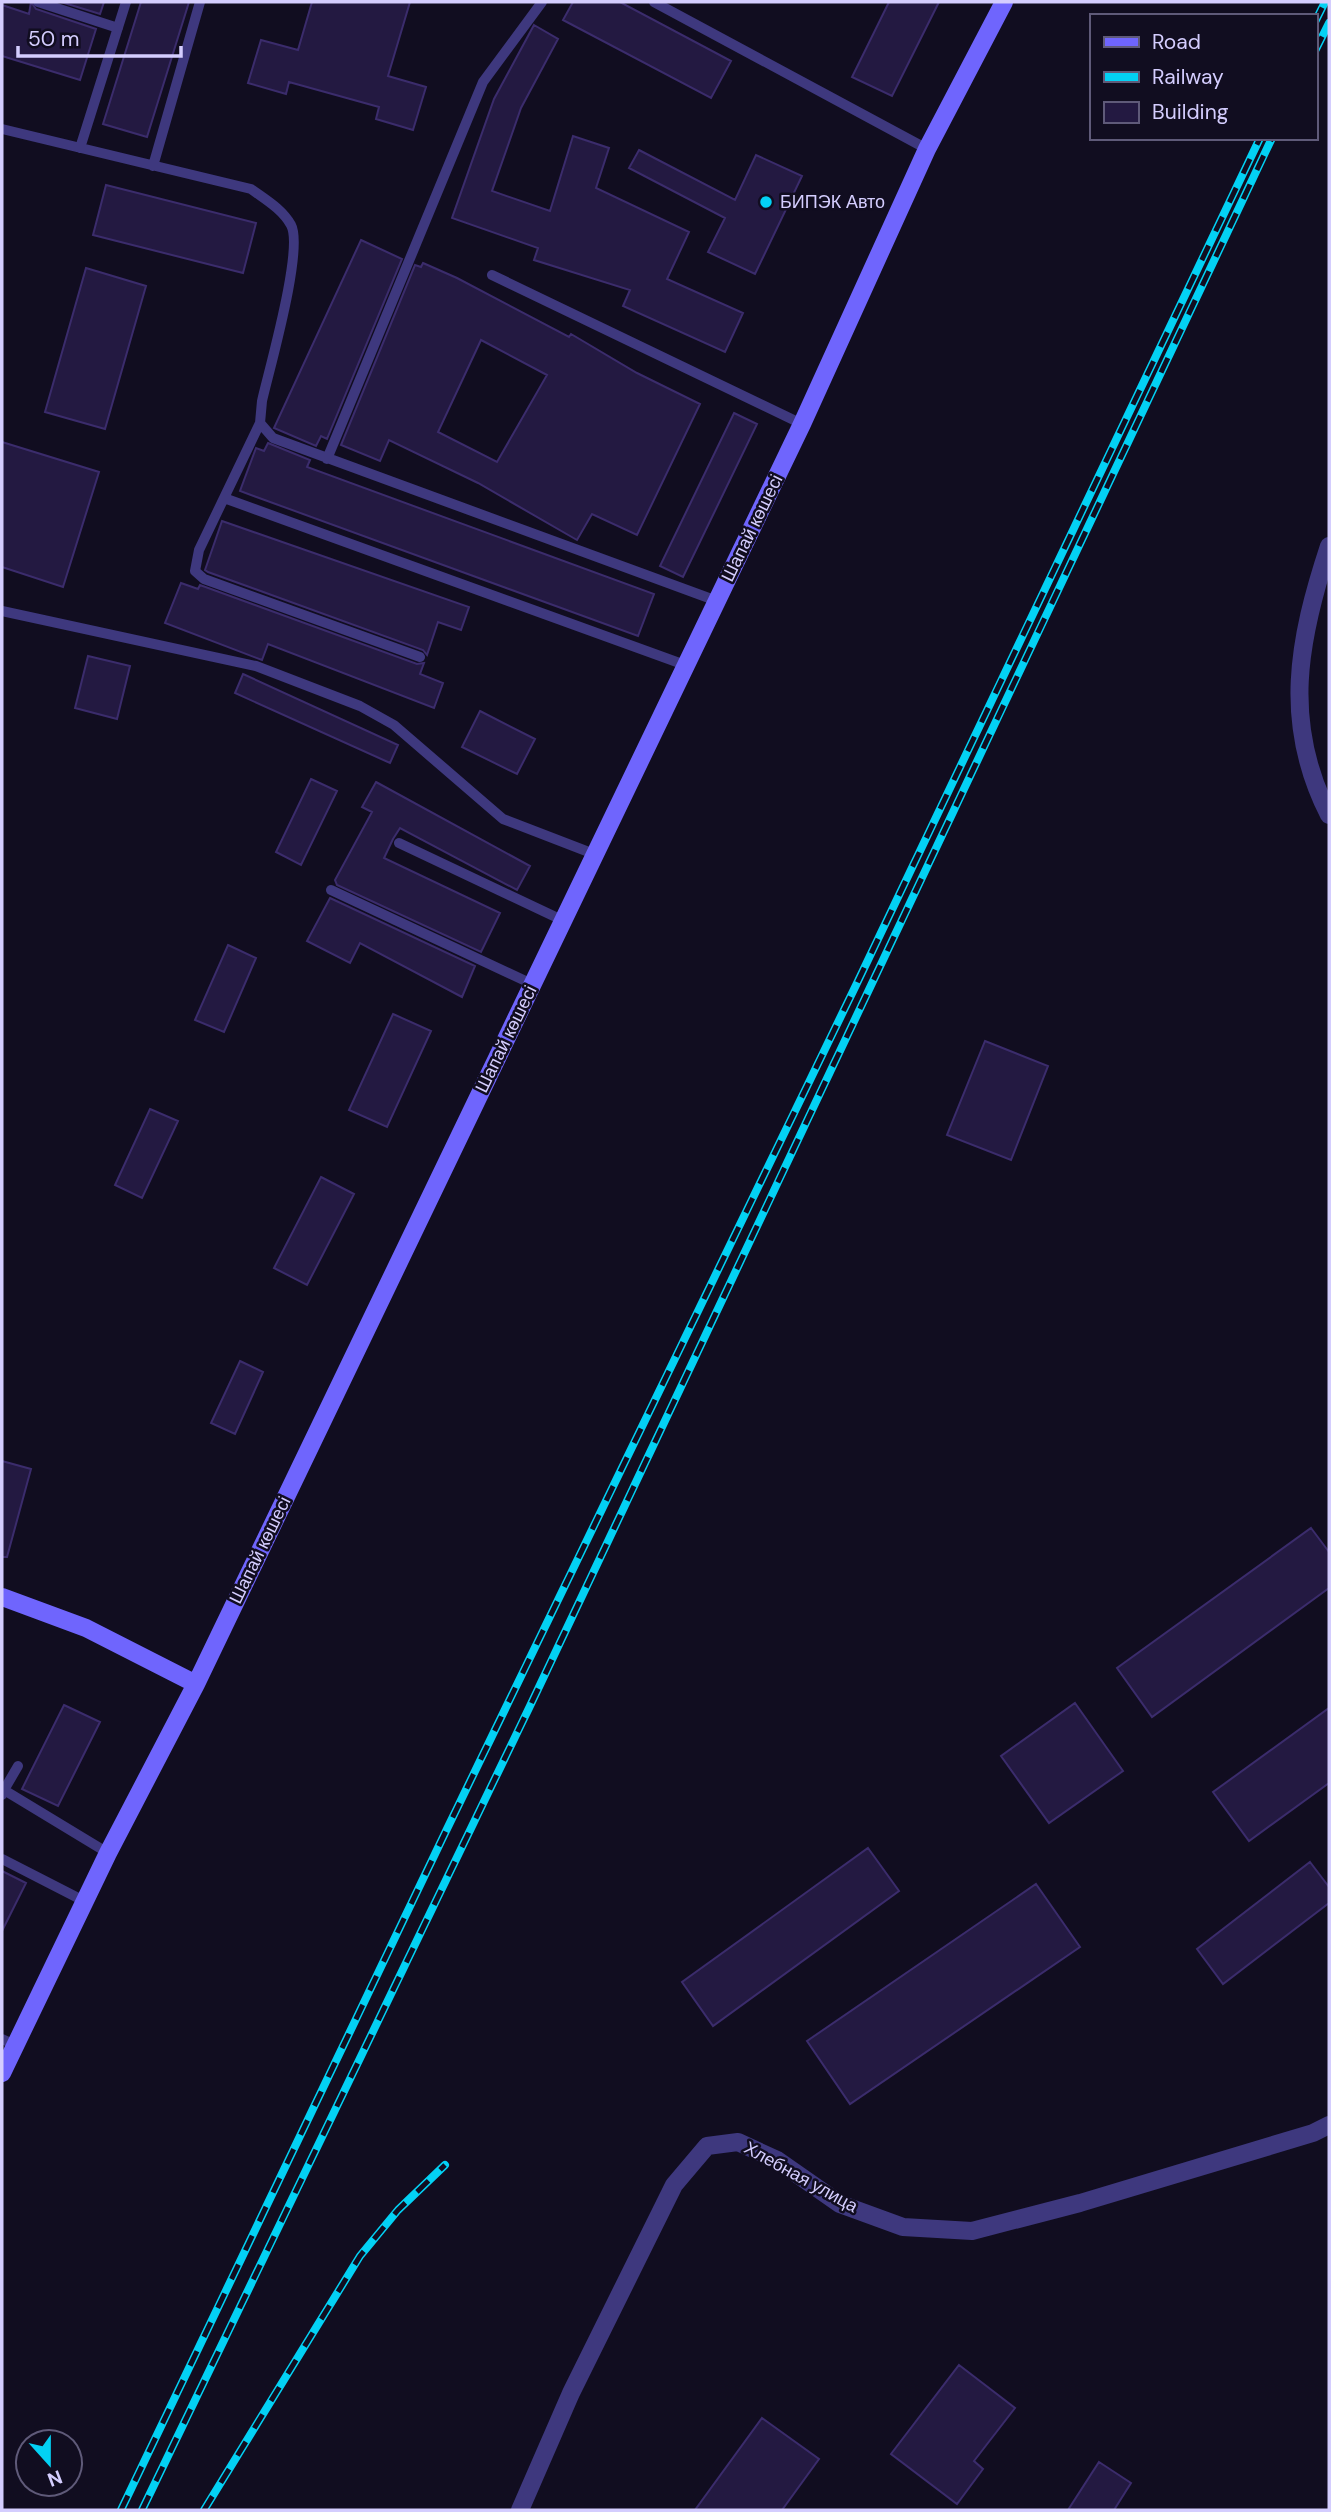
<svg xmlns="http://www.w3.org/2000/svg" width="1331" height="2512" font-family="'DM Sans',sans-serif">
	<rect width="100%" height="100%" fill="#110d20"/>
	<path fill="#231941" stroke="#3b2c6c" stroke-width="2" fill-rule="evenodd" d="M31,2L36,9L96,29L80,80L2,56V5L29,14Z
		M61,2H104L100,14Z
		M141,2H189L147,137L103,124Z
		M312,2H410L388,76L426,87L413,130L376,119L379,107L289,82L286,94L248,83L261,40L298,50Z
		M573,2H620L731,61L711,98L563,20Z
		M889,2H939L892,96L852,77Z
		M534,25L558,39L521,108L492,191L550,211L573,136L609,148L596,188L689,232L667,279L743,313L725,352L623,306L630,290L534,260L538,248L452,218L494,99Z
		M639,150L735,200L756,155L802,176L755,274L708,252L725,218L629,168Z
		M106,185L256,223L243,273L93,235Z
		M361,240L402,259L327,439L321,436L316,446L274,428Z
		M423,263L457,278L569,337L571,334L637,373L700,404L637,535L592,514L577,540L478,483L389,440L380,461L341,445L415,265L421,267ZM481,340L547,375L497,462L438,432Z
		M86,268L146,286L105,429L45,412Z
		M734,413L757,424L683,577L660,566Z
		M2,442L99,472L63,587L2,567Z
		M268,443L310,460L307,467L654,594L638,636L240,491L256,448L264,451Z
		M222,521L469,607L461,630L438,622L427,655L423,650L208,572L205,570Z
		M181,583L198,589L200,585L417,664L424,663L420,674L443,683L434,708L268,644L262,660L165,623Z
		M88,656L130,666L117,719L75,708Z
		M243,674L398,745L390,763L235,693Z
		M480,711L535,739L517,774L462,747Z
		M311,779L337,791L301,865L276,852Z
		M376,782L530,866L517,890L400,828L393,839L384,858L500,913L481,952L337,885L335,880L372,812L362,807Z
		M330,898L475,966L462,997L360,943L350,963L307,941Z
		M228,945L256,958L224,1032L195,1020Z
		M393,1014L431,1031L387,1127L349,1110Z
		M985,1041L1048,1066L1011,1160L947,1135Z
		M150,1109L178,1121L142,1198L115,1185Z
		M321,1177L354,1194L307,1285L274,1268Z
		M240,1361L263,1372L235,1434L211,1423Z
		M2,1461L31,1469L7,1557H2Z
		M1311,1528L1329,1552V1588L1152,1717L1117,1668Z
		M1075,1703L1123,1771L1049,1823L1001,1756Z
		M64,1705L100,1722L58,1806L22,1789Z
		M1329,1708V1783L1249,1841L1213,1792Z
		M868,1848L899,1891L713,2026L682,1982Z
		M1310,1862L1329,1887V1903L1223,1984L1197,1949Z
		M2,1871L26,1883L2,1931Z
		M1036,1884L1080,1947L850,2104L807,2041Z
		M959,2365L1015,2408L974,2461L983,2469L957,2504L891,2454Z
		M762,2418L819,2459L782,2510H695Z
		M1099,2462L1131,2483L1114,2510H1068Z"/>
	<g fill="none" stroke-linecap="round" stroke-linejoin="round">
		<path stroke="#3e387e" stroke-width="10" d="M38,2L118,28
			M654,2L927,149
			M2,129L251,189C266,200 282,209 291,225C304,249 269,370 262,401L260,423L273,438L717,601
			M80,148L126,2
			M153,166L200,2
			M492,275L802,424
			M260,423L199,550L195,571L204,579L420,657
			M327,459L483,82L542,2
			M224,498L685,665
			M2,611L256,666L360,706L394,725L503,819L594,854
			M399,843L562,920
			M331,890L532,984
			M4,1790L18,1766
			M2,1795L4,1790L108,1853
			M2,1859L84,1901
			M2,2039L15,2045"/>
		<path stroke="#3e387e" stroke-width="18" d="M1329,546C1298,640 1282,723 1329,815
			M520,2510L571,2393L674,2185L707,2146L738,2142L777,2160L840,2204L903,2227L972,2231L1080,2203L1313,2133L1329,2125"/>
		<path stroke="#6f65fd" stroke-width="18" d="M2,1597L86,1628L196,1684
			M2,2073L108,1853L196,1684L802,424L927,149L1004,2"/>
		<g stroke="#03d1f4" stroke-width="8">
			<path id="rail" d="M1315,22L1325,2
				M1315,51L1329,23
				M121,2510L446,1831L858,981L1260,138
				M142,2510L530,1706L1272,138
				M204,2510L360,2256L398,2210L445,2165"/>
		</g>
		<use href="#rail" stroke="#110d20" stroke-width="5" stroke-dasharray="16" stroke-linecap="butt"/>
	</g>
	<circle fill="#03d1f4" stroke="#110d20" stroke-width="2.5" cx="766" cy="202" r="7"/>
	<g text-anchor="middle" stroke-width="5" stroke-linejoin="round" paint-order="stroke">
		<g font-size="18" fill="#d4cdfe" stroke="#110d20" text-anchor="start">
			<text x="780" y="208">БИПЭК Авто</text>
		</g>
		<g font-size="18" fill="#d4cdfe" stroke="#110d20">
			<text transform="translate(752 528) rotate(-64)" y="6">Шапай көшесі</text>
			<text transform="translate(506 1039) rotate(-64)" y="6">Шапай көшесі</text>
			<text transform="translate(260 1550) rotate(-64)" y="6">Шапай көшесі</text>
			<text transform="translate(801 2177) rotate(29)" y="6">Хлебная улица</text>
		</g>
	</g>
	<rect width="1331" height="2512" fill="none" stroke="#d4cdfe" stroke-width="7"/>
	<rect x="1090" y="14" width="228" height="126" fill="#110d20" stroke="#5f5a79" stroke-width="2"/>
	<rect x="1104" y="37" width="35" height="10" fill="#6f65fd" stroke="#5f5a79" stroke-width="2"/>
	<text x="1152" y="49" font-size="21" fill="#d4cdfe">Road</text>
	<rect x="1104" y="72" width="35" height="10" fill="#03d1f4" stroke="#5f5a79" stroke-width="2"/>
	<text x="1152" y="84" font-size="21" fill="#d4cdfe">Railway</text>
	<rect x="1104" y="102" width="35" height="21" fill="#231941" stroke="#5f5a79" stroke-width="2"/>
	<text x="1152" y="119" font-size="21" fill="#d4cdfe">Building</text>
	<g transform="translate(49 2463) rotate(159)"><circle r="33" fill="#110d20" stroke="#5f5a79" stroke-width="2"/>
	<path d="M0-5L12 26L0 18L-12 26Z" fill="#03d1f4"/>
	<text y="-10" font-size="19" font-weight="bold" text-anchor="middle" fill="#d4cdfe">N</text>
	</g>
	<path d="M18 46v10h163v-10" fill="none" stroke="#d4cdfe" stroke-width="3.5"/>
	<text x="28" y="46" font-size="21" fill="#d4cdfe" stroke="#110d20" stroke-width="5" paint-order="stroke">50 m</text>
</svg>
